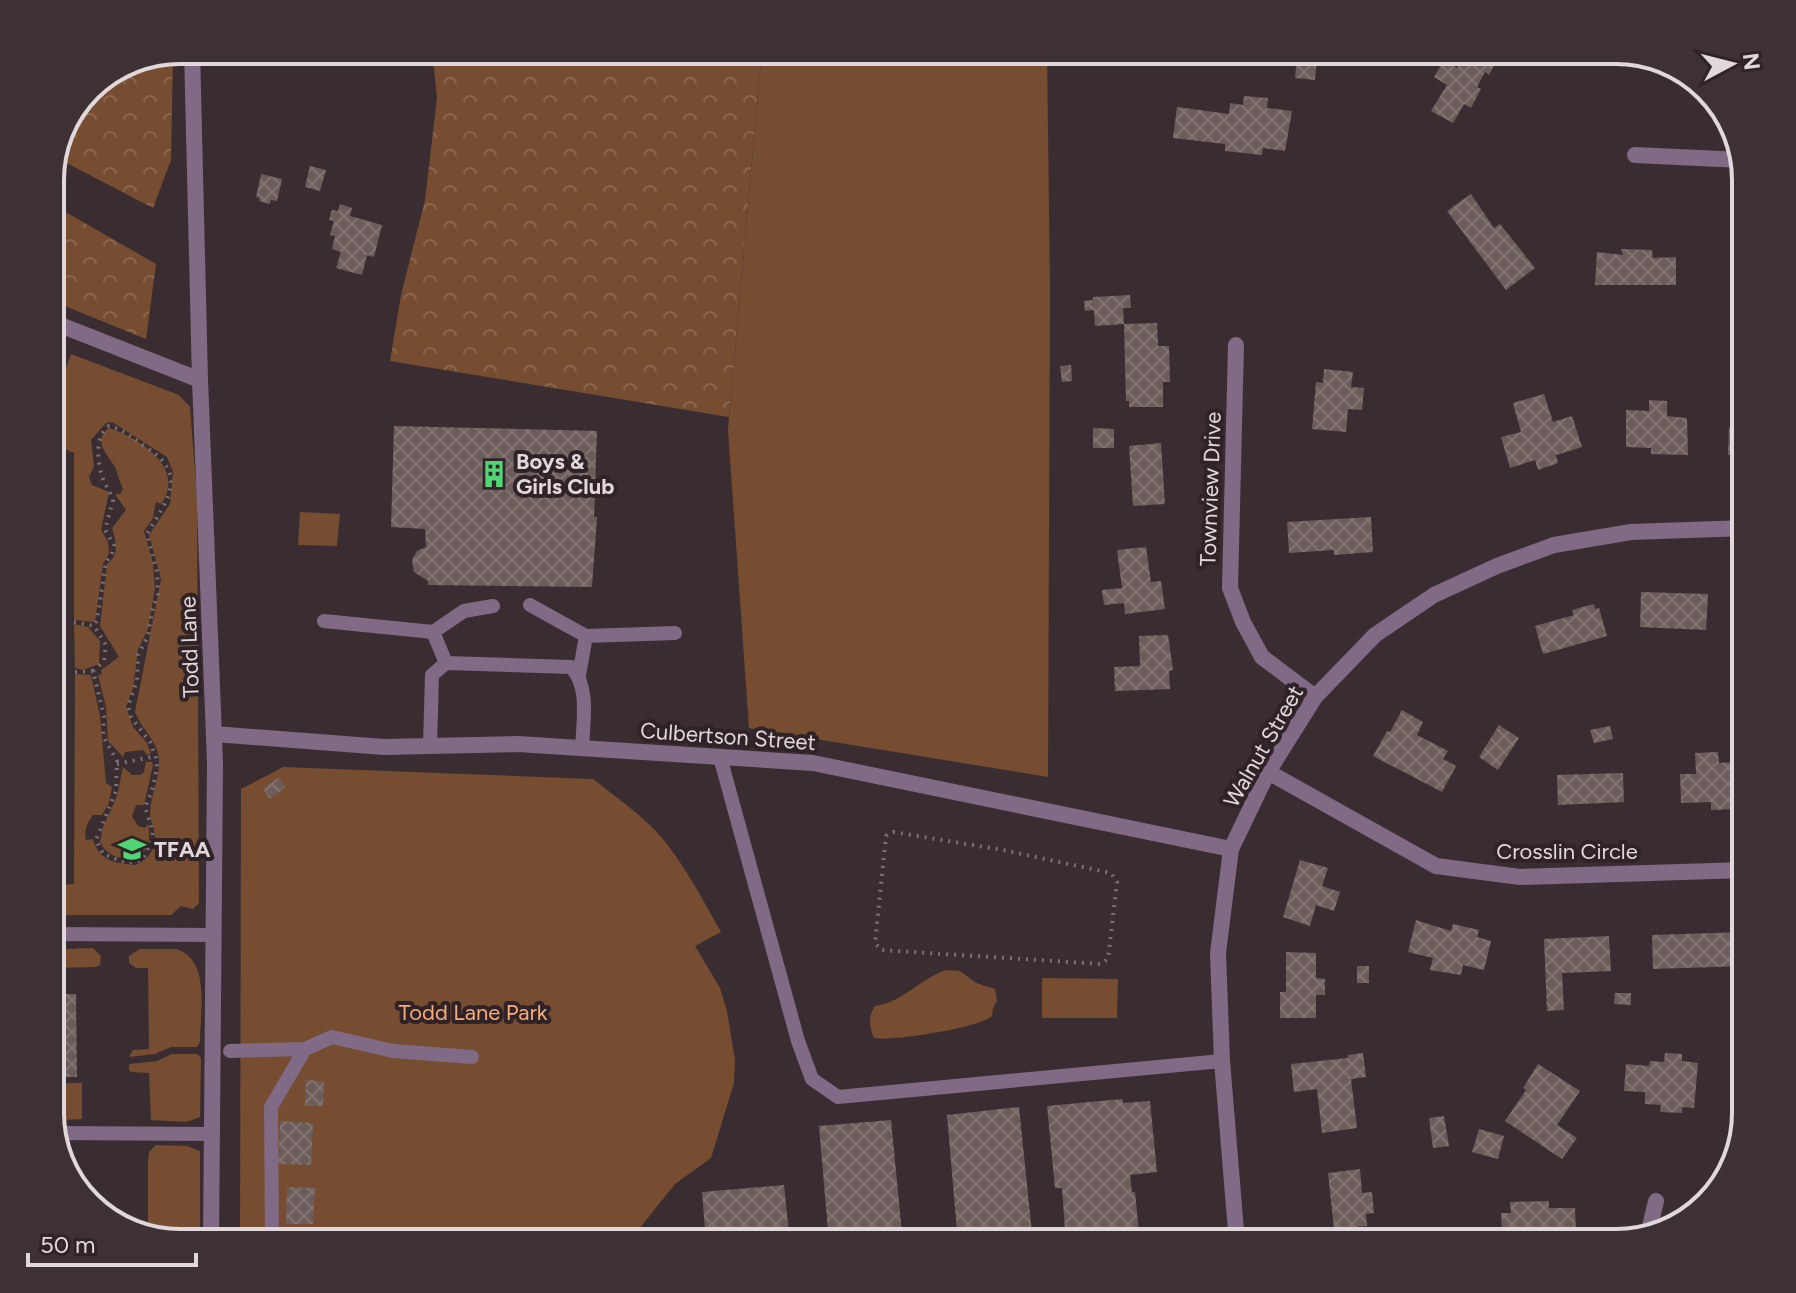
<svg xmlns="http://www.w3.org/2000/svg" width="1796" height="1293" font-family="Figtree,sans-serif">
	<defs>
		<pattern id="forest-crowns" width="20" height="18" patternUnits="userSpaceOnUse" patternTransform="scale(2)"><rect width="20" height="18" fill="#764d30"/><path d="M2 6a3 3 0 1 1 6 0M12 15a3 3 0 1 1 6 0" fill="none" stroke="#89664d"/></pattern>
		<pattern id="building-cross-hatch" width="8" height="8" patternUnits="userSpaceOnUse" patternTransform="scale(2)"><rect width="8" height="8" fill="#6c5c5a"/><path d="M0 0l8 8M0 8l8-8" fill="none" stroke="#817371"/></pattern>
	</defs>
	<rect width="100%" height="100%" fill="#3a2d32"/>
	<path fill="#764d30" d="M762,50H1047L1050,289L1048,777L749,728L728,430Z
		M71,354L179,395L190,407L197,497L199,903L193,909L181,906L171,915H64C53,910 54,901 52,891L60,885L74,884L75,674L91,675L100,716L106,783L112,787L109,803L102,815H93C87,823 84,830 86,840L93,839C99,861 114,863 135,865C145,862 152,853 155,843C157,832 150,823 150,812C151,791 164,771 157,750C152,736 140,726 135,712L161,579L149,535L170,504L173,472L167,457L112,422L106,423L91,440L94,466L89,477L92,485L109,492L101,530L108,542L109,553L103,564L95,622L74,620V453L60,447C46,422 61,380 71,354Z
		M109,428C139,438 187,468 161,504L156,502L153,518L144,531L153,563L155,589L148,629L138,649L133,688L126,707L133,727L147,743L151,754L147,755L143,750L125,752L123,757L108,741L106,707L98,675L102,674L101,670L119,657L100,626L107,564C120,555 116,541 112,528L126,510L115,494H120L123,489C120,482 118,475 116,469C109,455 91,442 109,428Z
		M300,512L340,514L337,546L298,545Z
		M74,624L88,627L100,641L99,664L83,670L75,668Z
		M146,762H152L153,765L144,805H136L132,816L138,826L145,828L148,824C151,839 149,850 136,859C120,859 108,857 100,842L103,827L117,796L123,767L132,775H140L144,772Z
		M283,767L593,779C615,796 637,812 656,831C683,861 701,897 721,932L695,946L720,988L727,1011L735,1060L734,1083L711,1158L675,1184L635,1234L639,1243H240L241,789Z
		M93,948L101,956L100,965L96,967L50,968C53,945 75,949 93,948Z
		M176,949C211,959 200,1012 200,1042L197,1047H171L155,1054L129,1057L133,1050L149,1049L148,968H136L129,963V956L140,949Z
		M946,970L960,971L976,983L995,989L997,1001L993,1008L992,1016C982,1027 892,1042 874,1038C869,1026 868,1017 875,1006C903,1002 920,979 946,970Z
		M1042,978L1118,979L1117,1018H1042Z
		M172,1054H197L201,1058L200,1117L186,1122L151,1120L149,1073L131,1072L129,1070V1064L157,1061Z
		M50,1083H82V1119L63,1120L58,1116L57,1100H50Z
		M156,1145L187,1146L200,1151V1243H180L148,1232V1161L149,1152Z"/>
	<path fill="url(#forest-crowns)" d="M432,50H762L729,417L390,361L401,295L425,200L437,98Z
		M173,53L171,160L153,208L57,158L94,83Z
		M50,203L156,264L146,339L50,300Z"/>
	<path fill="url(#building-cross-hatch)" d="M1467,50H1502L1489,75L1485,72L1477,87L1481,89L1471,108L1464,104L1453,123L1431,111L1447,85L1434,77L1444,60L1457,68Z
		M1616,50L1634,56V67L1616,65Z
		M1297,55L1317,57L1315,80L1295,78Z
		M1244,96L1268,98L1267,108L1292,111L1285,151L1263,148L1262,155L1225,151V144L1173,138L1177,107L1229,114L1230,103L1243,105Z
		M310,166L326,170L320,191L305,187Z
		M261,174L282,179L277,201L271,200L270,204L259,201L260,198L256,197Z
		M1471,194L1494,228L1500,224L1535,268L1506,290L1447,211Z
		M340,204L352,208L350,216L382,225L374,257L367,255L362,275L336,268L341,252L332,249L335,236L330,235L334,221L329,220L332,210L338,211Z
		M1739,245H1746V279L1738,278Z
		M1621,249L1652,250L1653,258L1676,257V285H1595L1597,252L1623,255Z
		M1130,295L1131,308H1123L1124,324L1095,326L1094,310L1085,311L1084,301L1093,300V297Z
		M1157,323L1158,346H1169L1170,382H1163V407H1129V401H1126L1124,324Z
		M1071,365L1072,381L1062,382L1060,366Z
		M1324,369L1353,372L1351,387L1364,388L1362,410L1348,409L1346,432L1312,429L1316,382L1323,383Z
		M1544,394L1553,422L1572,416L1582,447L1556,455L1558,463L1538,470L1535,460L1510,468L1501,437L1521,432L1513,403Z
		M1649,400L1667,401V416L1687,418L1688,455L1651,454V448L1626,447V410L1649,411Z
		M394,426L597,431L594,517H597L592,587L428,585V581L414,572L412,560L417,551L426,547L425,529L391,527Z
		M1729,427H1746V456L1728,455Z
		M1093,428L1114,429V448H1093Z
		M1161,443L1165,504L1133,506L1129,446Z
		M1371,517L1373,552L1334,555V550L1289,553L1287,522Z
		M1146,547L1151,582L1161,581L1165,609L1125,614L1124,603L1104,605L1102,590L1122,588L1117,550Z
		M1641,592L1708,594L1706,630L1640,627Z
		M1731,599H1746V627H1730Z
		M1594,604L1595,609L1599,608L1607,636L1543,654L1535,626L1574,615L1572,610Z
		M1168,635L1173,670L1169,671L1170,689L1115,691L1114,667L1140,666L1139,636Z
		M1402,710L1423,722L1417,735L1448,751L1443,759L1456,766L1442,792L1373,756L1387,731L1390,732Z
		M1499,725L1519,738L1498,770L1479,757Z
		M1610,726L1613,739L1594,743L1590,730Z
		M1718,752L1719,763L1746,761V800L1735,801L1736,809L1711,810V802L1681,803L1680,774H1696L1695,753Z
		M1623,773L1624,802L1558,805L1557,775Z
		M278,778L285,787L270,799L263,789Z
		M1300,860L1328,868L1322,886L1340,892L1334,911L1316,905L1310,926L1283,917Z
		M1416,920L1451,931L1453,924L1479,930L1477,937L1491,941L1484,970L1463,965L1461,975L1430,970L1433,958L1408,952Z
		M1746,932V966L1653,969L1652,935Z
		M1609,936L1611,971L1562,973L1564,1010L1547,1011L1544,939Z
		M1286,952L1316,953V978L1325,979V995H1316V1018H1280V992H1286Z
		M1357,966H1369V983H1357Z
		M1615,993H1631V1005L1614,1004Z
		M50,994H76L77,1077H50Z
		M1363,1053L1366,1077L1351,1079L1357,1128L1322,1133L1317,1089L1294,1092L1291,1064L1348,1058V1055Z
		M1665,1053L1682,1054V1061L1698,1063L1694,1108L1682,1107V1113L1660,1112L1661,1105L1645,1104V1092L1624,1091L1626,1064L1649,1066L1650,1061L1664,1062Z
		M1538,1064L1580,1091L1557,1125L1577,1138L1562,1159L1505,1121L1526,1090L1523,1088Z
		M306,1080L324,1081L323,1106H305Z
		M1122,1099L1123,1103L1150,1101L1157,1172L1130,1175L1132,1192H1135L1140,1243H1066L1062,1188H1055L1047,1106Z
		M1019,1107L1033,1243H958L947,1115Z
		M1444,1116L1449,1146L1433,1148L1429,1118Z
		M891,1120L903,1243H829L819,1126Z
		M280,1121L313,1123L311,1165L278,1164Z
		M1479,1129L1504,1136L1498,1159L1472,1152Z
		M1360,1169L1362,1193L1372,1192L1374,1213L1366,1214L1367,1226L1334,1229L1328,1173Z
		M784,1185L790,1243H706L702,1192Z
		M287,1187L315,1188L313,1224H286Z
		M1549,1201V1208H1575L1576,1233L1559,1234V1243H1511V1231H1502L1501,1213H1511L1510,1202Z"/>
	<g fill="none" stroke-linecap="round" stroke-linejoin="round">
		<path stroke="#7b7074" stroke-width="4" stroke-dasharray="2 6" stroke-linecap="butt" d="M74,622L94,626L106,645L104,661L93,671
			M75,672L93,671L104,716L103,736L117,761L116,791L96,840L103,854L127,863L142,860L151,843L153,832L145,807L152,791L157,768L156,758L150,742L131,717L128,706L137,680L138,655L148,636L152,611L158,594L157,572L147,534C167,500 189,475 147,448C134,439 124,430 109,426C95,436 97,460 102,476C104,484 111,492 113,500L105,530L114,545L112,554L106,562L97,620L94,626
			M117,764L156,756
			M893,832L1003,850L1111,873L1117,882L1108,959L1101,964L881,950L875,943L886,836Z"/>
		<path stroke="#806a85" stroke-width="14" d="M50,355L57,324
			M530,605L586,636
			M324,621L433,632L446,663
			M433,632L464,611L493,606
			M579,675L586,636L675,633
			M430,746L432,675L446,663L571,667C590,686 583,723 582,748
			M720,757L798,1041L812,1079L838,1097L1222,1061
			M50,934L213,935
			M230,1051L305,1049L332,1037L393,1051L472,1057
			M53,1133L213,1134
			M272,1243L271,1107L305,1049"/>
		<path stroke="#806a85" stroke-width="16" d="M192,50L200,380L215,763L211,1243
			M1635,155L1741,160
			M50,321L200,380
			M1236,345L1230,588L1243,622L1262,657L1315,697
			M214,734L384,747L518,744L813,763L1231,849
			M1268,772L1436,866L1520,877L1746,870
			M1648,1235L1656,1201
			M1237,1243L1222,1061L1218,953L1231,849L1268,772L1315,697L1375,635L1434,595L1497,566L1554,545L1631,532L1746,528"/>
	</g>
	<defs>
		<g id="building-bare" transform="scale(2.16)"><path d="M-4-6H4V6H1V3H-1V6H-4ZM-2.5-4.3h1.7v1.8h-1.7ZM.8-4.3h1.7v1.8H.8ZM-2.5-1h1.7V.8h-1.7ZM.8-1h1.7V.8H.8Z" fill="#50d674" stroke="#302328" stroke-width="2.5" paint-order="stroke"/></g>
		<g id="school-bare" transform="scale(2.16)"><path d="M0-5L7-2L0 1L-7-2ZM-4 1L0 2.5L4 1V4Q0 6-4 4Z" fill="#50d674" stroke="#302328" stroke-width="2.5" paint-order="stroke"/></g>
	</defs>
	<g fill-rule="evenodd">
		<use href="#building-bare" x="494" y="474"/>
		<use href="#school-bare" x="132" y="849"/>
	</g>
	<g text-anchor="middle" stroke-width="8" stroke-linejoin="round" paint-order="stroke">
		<g font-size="22" font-weight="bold" fill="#e1d8dc" stroke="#302328" text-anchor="start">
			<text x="516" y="469">Boys &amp;<tspan x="516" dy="25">Girls Club</tspan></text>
			<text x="154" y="857">TFAA</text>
		</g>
		<g font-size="22" fill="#e1d8dc" stroke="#302328">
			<text transform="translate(1210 489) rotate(-88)" y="8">Townview Drive</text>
			<text transform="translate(189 647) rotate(-92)" y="8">Todd Lane</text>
			<text transform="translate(728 736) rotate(4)" y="8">Culbertson Street</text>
			<text transform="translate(1263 746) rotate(-60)" y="8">Walnut Street</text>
			<text x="1567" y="859">Crosslin Circle</text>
		</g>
		<g font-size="22" fill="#f7ab77" stroke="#302328">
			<text x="473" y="1020">Todd Lane Park</text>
		</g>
	</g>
	<path d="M0 0H1796V1293H0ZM180 64H1616A116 116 0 0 1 1732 180V1113A116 116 0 0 1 1616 1229H180A116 116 0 0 1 64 1113V180A116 116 0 0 1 180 64Z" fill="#3e3136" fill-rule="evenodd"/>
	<path fill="none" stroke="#e1d8dc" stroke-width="4" d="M180 64H1616A116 116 0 0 1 1732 180V1113A116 116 0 0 1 1616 1229H180A116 116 0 0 1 64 1113V180A116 116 0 0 1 180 64Z"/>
	<g transform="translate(1732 64) rotate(83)" stroke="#302328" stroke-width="6" paint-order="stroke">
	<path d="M0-6L14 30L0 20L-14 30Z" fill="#e1d8dc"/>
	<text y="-12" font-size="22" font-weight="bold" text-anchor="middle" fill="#e1d8dc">N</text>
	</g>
	<path d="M28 1253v12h168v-12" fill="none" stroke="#e1d8dc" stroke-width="4"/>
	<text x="40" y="1253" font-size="24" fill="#e1d8dc" stroke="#302328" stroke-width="6" paint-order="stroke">50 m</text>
</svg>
